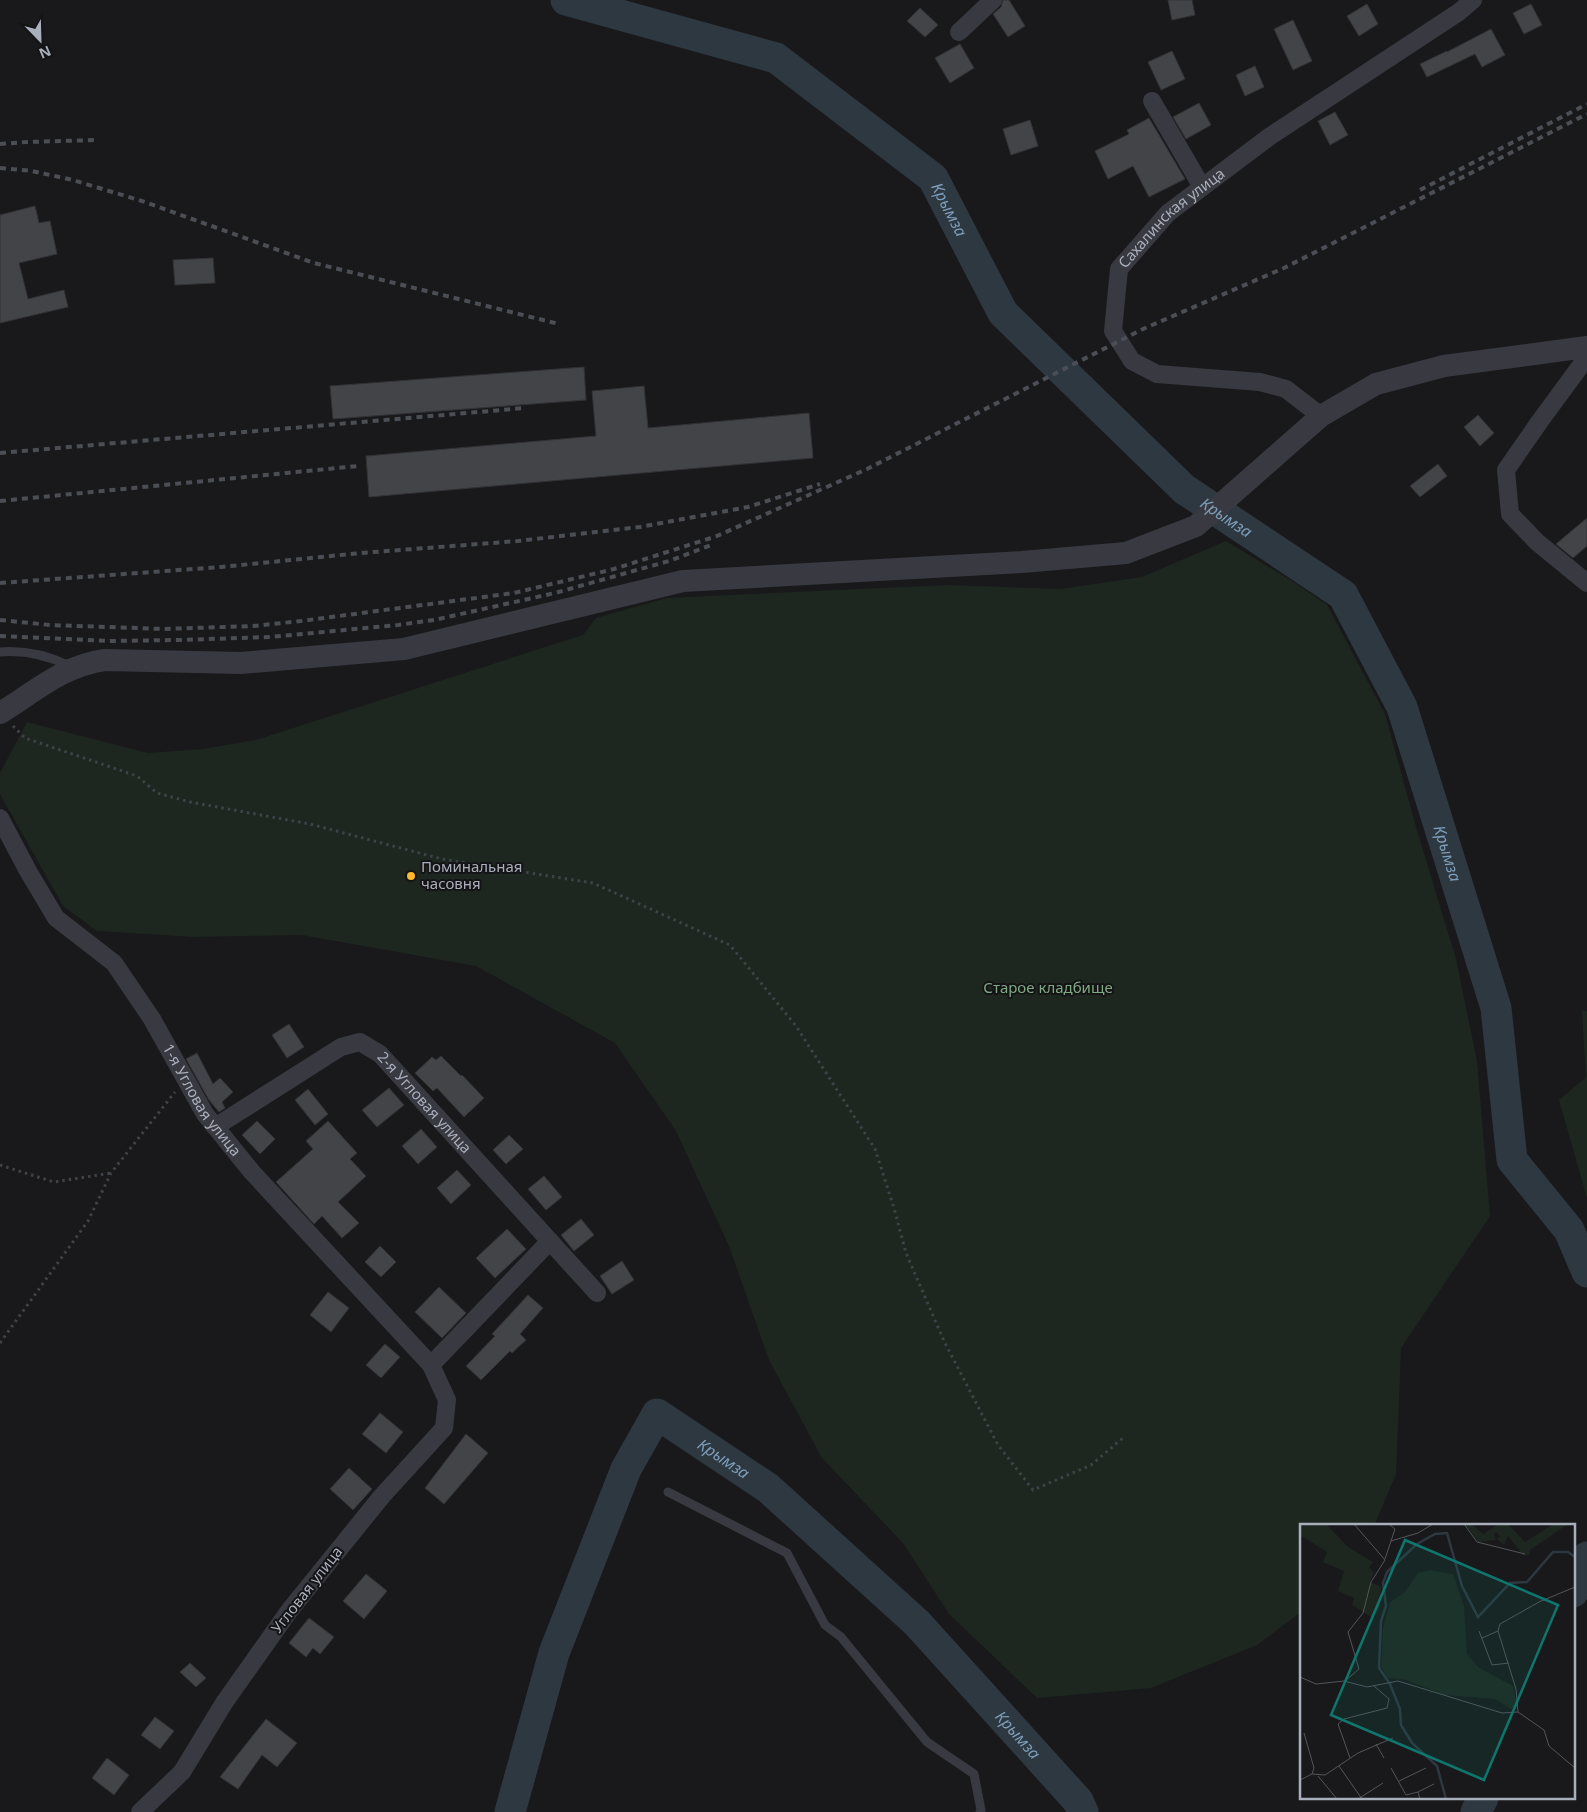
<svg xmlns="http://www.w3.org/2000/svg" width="1587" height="1812" font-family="'Noto Sans',sans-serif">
	<rect width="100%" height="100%" fill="#19191b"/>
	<path fill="#1e271f" d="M1226,541L1292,581L1327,605L1385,714L1416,827L1456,959L1477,1061L1490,1216L1401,1348L1396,1474L1374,1526H1301V1612L1257,1645L1151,1688L1037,1698L949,1614L903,1543L822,1458L769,1360L729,1246L676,1131L615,1043L476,966L302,935L193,937L97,931L63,906L0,794V773L27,722L148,753L203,749L256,740L583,635L596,618L667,598L948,585L1060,589L1142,577Z
		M1582,1010L1587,1011V1198L1559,1100L1586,1077Z"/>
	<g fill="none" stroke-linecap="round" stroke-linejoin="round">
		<g stroke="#2d3841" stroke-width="31">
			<path id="s1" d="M566,0L776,58L933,178L1003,313L1184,489L1343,595L1402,707L1496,1008L1512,1160L1569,1230L1587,1272"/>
			<path d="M1573,1592L1587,1557"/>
			<path id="s2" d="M510,1812L554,1653L626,1469L657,1414L768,1488L917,1623L1078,1801L1083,1812"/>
			<path d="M1476,1812L1483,1798"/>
		</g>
	</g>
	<path fill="#434448" stroke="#323237" d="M1003,0H1009L1025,26L1008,37L993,14L1001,7Z
		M1168,0H1192L1195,15L1172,20Z
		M1367,4L1378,24L1359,36L1347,16Z
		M1531,4L1542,25L1524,34L1513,13Z
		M920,8L938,25L925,37L907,21Z
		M1293,20L1312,61L1293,70L1274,29Z
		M1491,29L1505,55L1482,67L1475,54L1427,77L1420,64L1447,51V52Z
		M960,44L974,68L950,83L935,58Z
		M1172,51L1185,79L1161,90L1148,62Z
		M1255,66L1264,87L1245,96L1236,75Z
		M1199,103L1211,125L1186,139L1173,117Z
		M1335,112L1348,135L1330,145L1318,121Z
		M1149,118L1185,179L1149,197L1133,166L1108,179L1095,151L1129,134L1127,130Z
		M1030,120L1038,146L1011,155L1003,129Z
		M35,206L39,223L50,221L57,254L19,263L28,299L64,290L68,307L0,323V215Z
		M213,258L215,283L175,285L173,260Z
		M584,367L586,400L333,419L330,386Z
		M644,386L648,428L809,413L813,458L369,497L366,456L596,436L592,391Z
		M1478,415L1494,433L1480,446L1464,427Z
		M1438,464L1447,476L1420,497L1410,486Z
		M1587,518V546L1573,558L1556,544Z
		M289,1024L304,1047L287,1058L272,1035Z
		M197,1053L213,1084L220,1078L233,1092L222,1102L225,1108L219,1112L209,1100L186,1059Z
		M441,1056L461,1076L462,1075L484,1098L464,1117L437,1088L433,1091L415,1073L432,1057L436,1060Z
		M389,1088L404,1105L377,1127L362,1110Z
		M308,1089L328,1114L315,1125L295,1100Z
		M257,1121L275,1139L260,1154L242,1135Z
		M328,1121L357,1153L350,1159L366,1176L338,1202L359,1223L342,1238L322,1216L314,1224L276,1182L313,1149L306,1141Z
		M421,1129L437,1147L418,1164L402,1146Z
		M509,1135L523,1149L506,1164L493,1150Z
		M457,1170L471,1185L451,1204L437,1188Z
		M544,1176L562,1197L546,1210L528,1189Z
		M581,1219L594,1235L574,1251L561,1235Z
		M507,1229L526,1249L495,1278L476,1258Z
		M380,1246L396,1262L381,1277L365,1262Z
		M622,1261L634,1280L612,1294L600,1276Z
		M439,1287L466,1313L442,1338L415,1312Z
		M328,1292L349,1308L331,1332L310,1315Z
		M528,1295L543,1308L520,1334L526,1340L512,1353L510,1351L481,1380L466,1366L495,1336L492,1334Z
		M385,1344L400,1357L381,1378L366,1365Z
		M380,1413L403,1432L386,1453L362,1434Z
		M466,1434L488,1453L444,1504L425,1488Z
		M349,1468L372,1489L353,1510L330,1489Z
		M366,1574L387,1591L364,1619L343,1601Z
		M309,1618L334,1637L320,1654L313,1648L306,1657L289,1643Z
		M190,1663L206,1678L196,1687L180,1672Z
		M155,1717L174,1731L160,1749L141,1735Z
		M266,1719L297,1743L277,1767L262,1755L238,1789L220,1777Z
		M107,1758L129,1775L114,1795L92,1778Z"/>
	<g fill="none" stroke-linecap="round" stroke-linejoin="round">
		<path stroke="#3f4248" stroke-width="3" stroke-dasharray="2.5 4" stroke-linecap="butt" d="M13,726L25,738L137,776L157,793L190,802L310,824L442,859L593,883L730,945L796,1026L875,1149L894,1208L906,1253L944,1341L998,1445L1033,1490L1091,1465L1123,1438
			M0,1165L54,1182L111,1173
			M0,1343L88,1221L111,1173L175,1092"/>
		<path stroke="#393a41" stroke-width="9" d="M0,652C24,650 49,656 70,666
			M668,1492L787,1553L825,1625L841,1637L927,1742L974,1774L981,1810L980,1812"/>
		<g stroke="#393a41" stroke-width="18">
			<path d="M959,32L993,0"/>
			<path d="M1152,101L1202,187"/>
			<path d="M1587,357L1540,421L1506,470L1510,514L1537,542L1587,583"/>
			<path id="s3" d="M1321,416L1286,389L1260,382L1157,374L1132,361L1113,331L1119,269L1168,213L1269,137L1459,12L1473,0"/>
			<path id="s4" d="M0,818L28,871L56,918L114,963L152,1019L205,1114L252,1172L431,1365L447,1400L444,1428L382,1496L289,1611L224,1703L182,1772L140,1812"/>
			<path id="s5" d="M215,1127L341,1047L360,1042L380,1054L597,1293"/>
			<path d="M431,1365L550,1241"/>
		</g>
		<path stroke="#393a41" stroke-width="22" d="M0,713C35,692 62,666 105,660L241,663L404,649L683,581L1022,562L1126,553L1196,526L1321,416L1376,384L1444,366L1587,347"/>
		<path stroke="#4c4e56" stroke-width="4" stroke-dasharray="6 5" stroke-linecap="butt" d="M0,144L27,142L96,140
			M0,168L32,171L73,180L145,202L314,263L559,324
			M1420,190L1587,104
			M0,453L525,408
			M0,501L358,466
			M0,583L221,567L361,553L518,541L640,527L748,507L820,484
			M0,620L50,625L164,629L253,626L301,621L514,593L614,569L717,536L867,469L1143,329L1284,268L1587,114
			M0,636L108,641L179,640L270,637L398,625L434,620L555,593L669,561L714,544"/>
	</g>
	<circle fill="#ffb92d" stroke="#141416" stroke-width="2" cx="411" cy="876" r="5"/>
	<g text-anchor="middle" stroke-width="4" stroke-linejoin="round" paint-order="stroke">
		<g font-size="15" fill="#aaafbc" stroke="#141416">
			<text dy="5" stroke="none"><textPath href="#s3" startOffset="374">Сахалинская улица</textPath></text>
			<text dy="5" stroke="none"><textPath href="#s4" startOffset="351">1-я Угловая улица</textPath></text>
			<text dy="5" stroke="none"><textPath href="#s5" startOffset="258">2-я Угловая улица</textPath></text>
			<text transform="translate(307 1590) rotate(-52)" y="5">Угловая улица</text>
		</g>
		<g font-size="15" fill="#aaafbc" stroke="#141416" text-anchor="start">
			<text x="421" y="872">Поминальная<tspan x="421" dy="17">часовня</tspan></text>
		</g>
		<g font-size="15" fill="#7fa982" stroke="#141416">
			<text x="1048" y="993">Старое кладбище</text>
		</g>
		<g font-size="16" font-style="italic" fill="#7e9eba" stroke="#141416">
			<text dy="6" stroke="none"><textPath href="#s1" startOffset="451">Крымза</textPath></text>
			<text dy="6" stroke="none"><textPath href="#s1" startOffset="871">Крымза</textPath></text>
			<text dy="6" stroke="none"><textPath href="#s1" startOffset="1291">Крымза</textPath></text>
			<text dy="6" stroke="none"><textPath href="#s2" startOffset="506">Крымза</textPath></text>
			<text dy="6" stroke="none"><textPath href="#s2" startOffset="911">Крымза</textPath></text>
		</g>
	</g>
	<g transform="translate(1300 1524)">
		<rect width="275" height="275" fill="#19191b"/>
		<path d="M0,0H26L48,23L73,38L69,44L74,48L70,58L81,63L79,86L73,94L52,81L54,74L38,67L44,47L23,38L27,28L0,11ZM165,0H172L183,10L199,0H208L225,18L253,0H268L230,26L229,31H223L208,12L204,21L197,15L200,12L197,8L194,10L196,16L178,18ZM130,46L153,50L164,82L167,130L178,143L213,162L217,181L211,185L195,175L144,171L106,156L88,154L81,143L83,104L90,78L104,69L118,49Z" fill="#1e271f"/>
		<path fill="none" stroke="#2d3841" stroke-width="2.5" d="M146,275L137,242L112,219L101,201L100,185L90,160L79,144L81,97L86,82L83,59L87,48L117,20L135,10L147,9L162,62L178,93L210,59L227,58L253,28H268L275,33"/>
		<path fill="none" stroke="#53555b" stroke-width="1" d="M164,0L177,18L225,30M91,17L118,9L133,0M85,35L95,5L89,0M179,107L192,141L209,139M198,107L200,100L239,78L275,63M198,107L216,165L218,188M182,114L198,107M0,153L16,160L44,157L67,163L98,157L202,189L218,188L244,206L249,222L275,244M45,157L59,145L48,108L63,89L71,58L85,36L54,0M4,209L14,244L12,250M76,220L84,234M50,234L38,200L44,195L87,184L89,175L74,162M39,242L62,275M91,244L106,271L118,268L120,275M18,252L37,275M0,256L12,250L25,251L58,229L93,214M99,257L126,244M118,268L134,260M58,275L83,259"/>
		<path fill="#0f766e" fill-opacity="0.15" stroke="#0f766e" stroke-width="2.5" d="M105,16L258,81L184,256L31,191Z"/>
		<rect width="275" height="275" fill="none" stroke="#aaafbc" stroke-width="2.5"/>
	</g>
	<g transform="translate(40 40) rotate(157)" stroke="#141416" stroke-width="4" paint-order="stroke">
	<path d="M0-4L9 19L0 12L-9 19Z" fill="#aaafbc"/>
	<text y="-8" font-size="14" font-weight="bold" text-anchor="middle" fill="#aaafbc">N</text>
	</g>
</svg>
